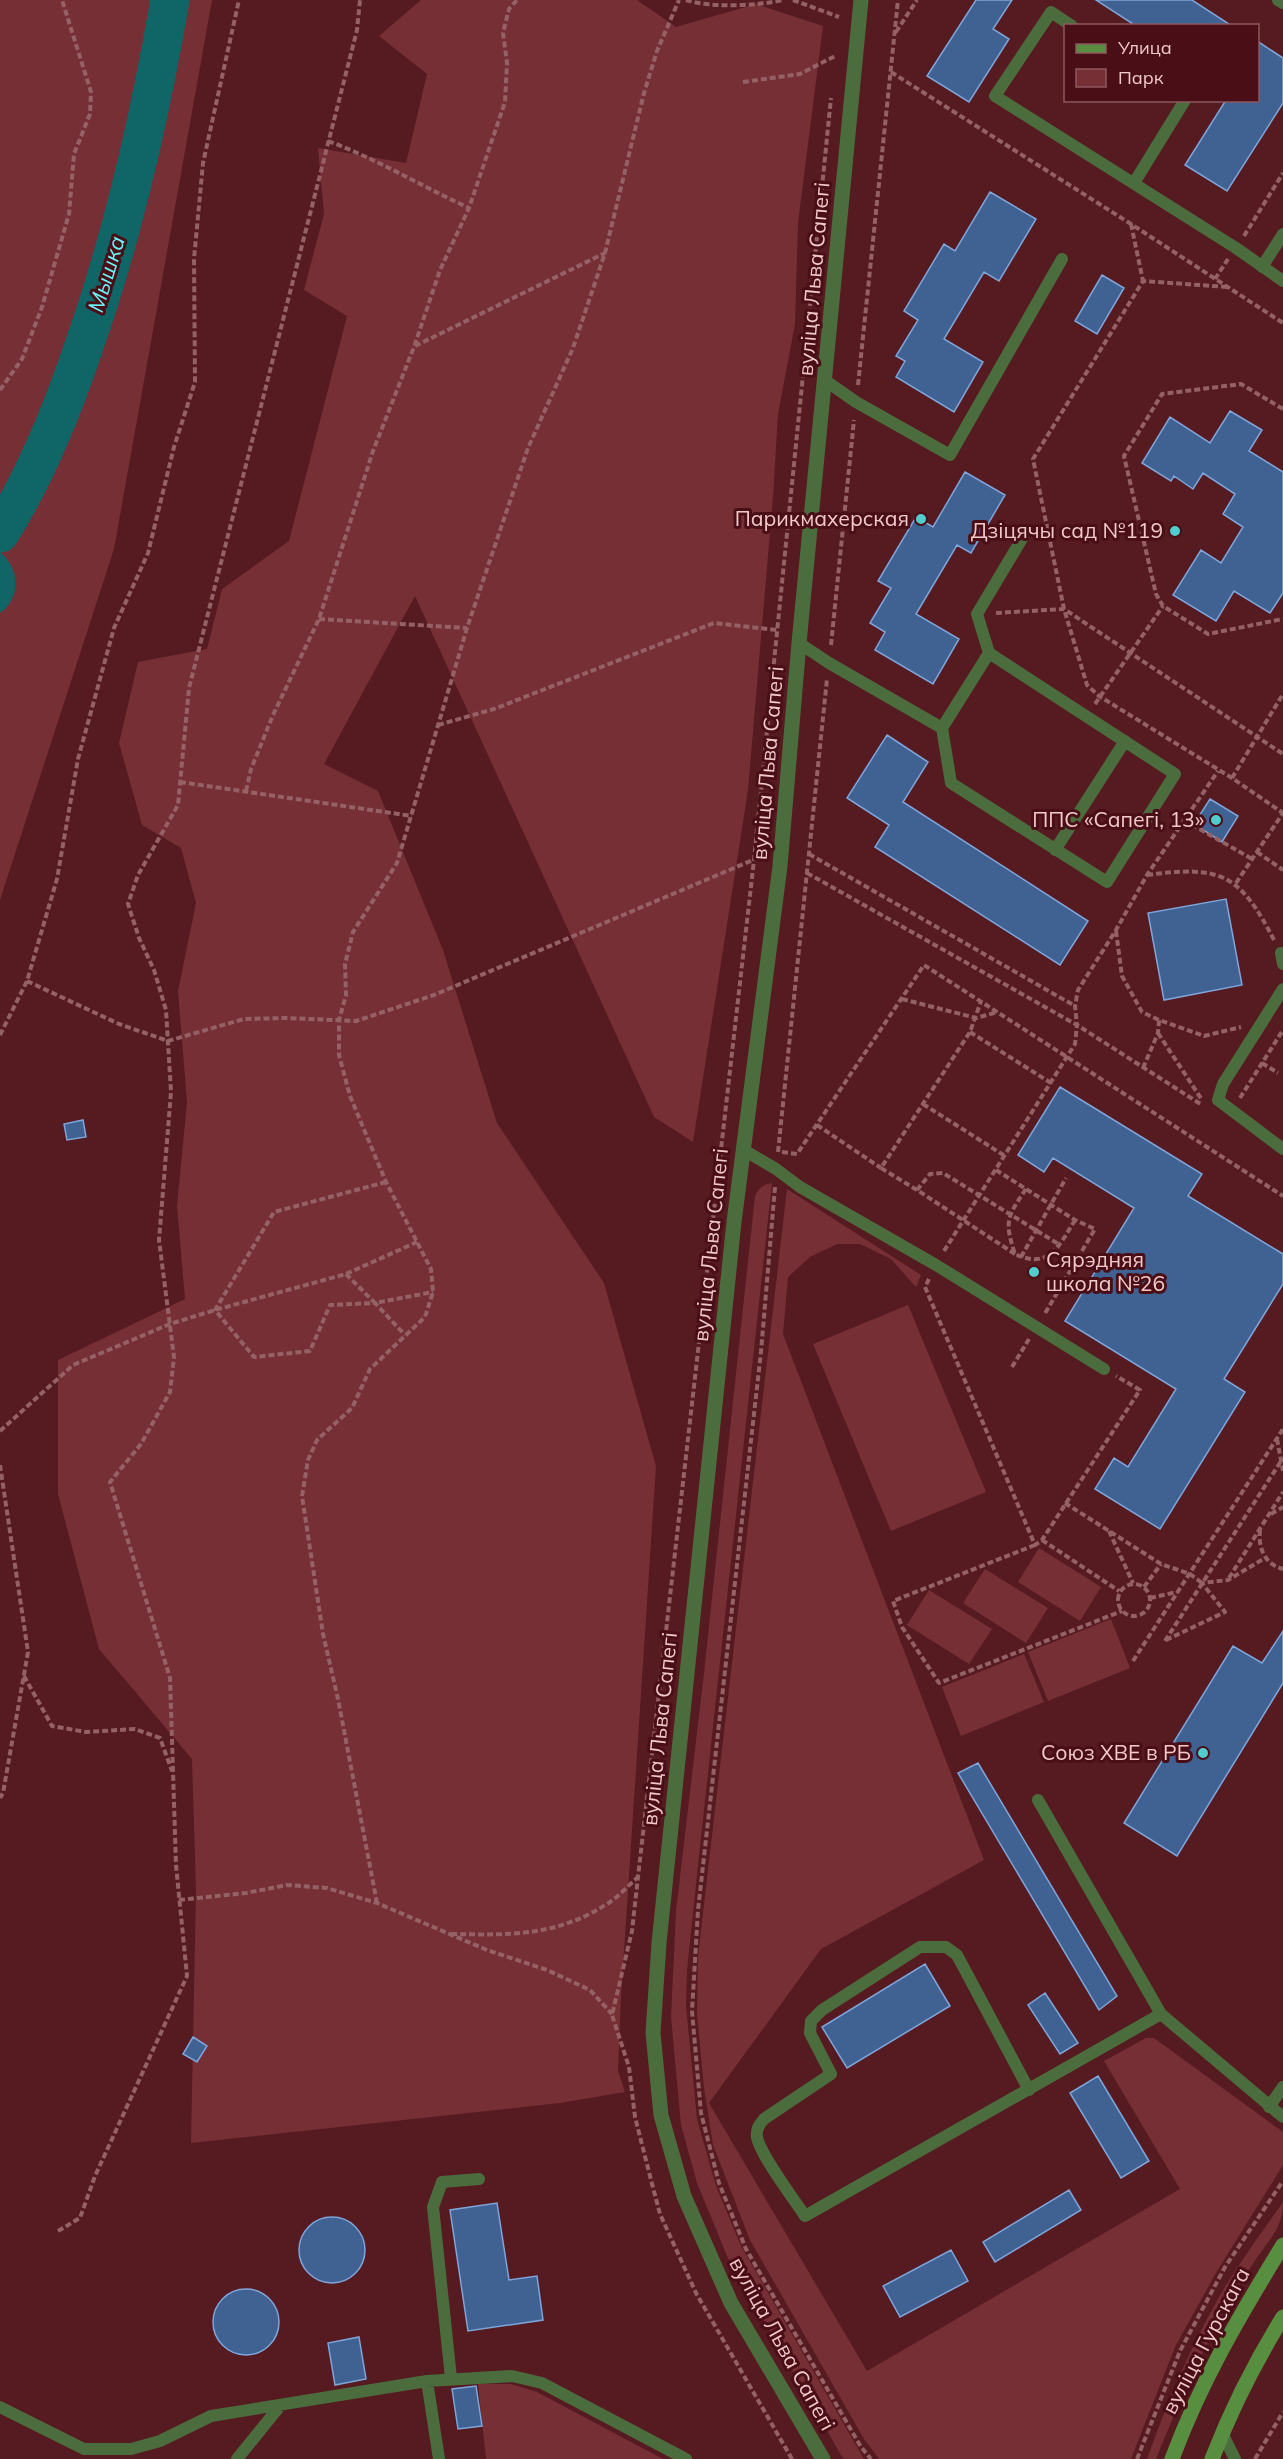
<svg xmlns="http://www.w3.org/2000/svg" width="1283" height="2459" font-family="Mulish,sans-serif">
	<rect width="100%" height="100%" fill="#561a21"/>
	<path fill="#762f35" d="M0,0H212L114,549L0,900Z
		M421,0H637L676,27L756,4L823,26L798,223L795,324L778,414L773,497L748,790L693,1142L654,1117L415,596L324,764L378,791L443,950L497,1123L604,1283L656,1466L621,1997L618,2071L625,2092L560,2103L191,2143L196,1891L192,1759L99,1649L58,1494V1360L185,1299L177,1206L187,1102L178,991L196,903L181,848L142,825L119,743L138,662L207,649L222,589L289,541L347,316L304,290L324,214L318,148L406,163L427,74L379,36Z
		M772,1183L700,1847L687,1970L686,2006L697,2119L716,2186L741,2246L864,2459H844L841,2455L727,2256L697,2183L681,2125L671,2017L676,1911L704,1673L755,1196C759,1188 762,1185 772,1183Z
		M787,1189L921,1275L916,1287L891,1259L860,1244H837L810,1257L788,1277L783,1334L984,1860L821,1949L709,2103L867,2371L1180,2189L1104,2061L1146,2038H1154L1283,2132V2165L1217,2271L1175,2347L1131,2459H879L864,2439L750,2240L713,2145L704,2088L697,2014L698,1956Z
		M908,1305L986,1492L891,1531L813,1344Z
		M1039,1548L1101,1587L1080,1621L1018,1582Z
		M985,1569L1048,1608L1026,1643L963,1603Z
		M929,1590L992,1629L969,1664L907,1625Z
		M1111,1619L1130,1668L1048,1701L1028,1652Z
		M1024,1654L1044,1702L961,1736L942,1687Z
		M1283,2202C1283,2227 1270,2239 1256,2259C1215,2322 1184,2389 1156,2459H1147C1167,2403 1189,2350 1218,2299C1237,2265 1261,2234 1283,2202Z
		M478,2384H511L537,2392L663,2459H486Z"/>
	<path fill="#106566" d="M0,552C19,567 22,598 0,613Z"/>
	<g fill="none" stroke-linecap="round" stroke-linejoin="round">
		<path stroke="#106566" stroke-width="39" d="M0,533C37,474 63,409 85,343C124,232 150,116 170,0"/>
	</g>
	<path fill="#3f6293" stroke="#7fa5da" stroke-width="1.5" d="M976,0H1012L993,29L1009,39L969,102L927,76Z
		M1096,0H1192L1232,26H1136Z
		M1257,41L1283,58V103L1227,191L1185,165L1226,100H1257Z
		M990,192L1036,219L999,281L984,272L944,339L983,362L954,412L896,377L905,361L896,356L918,320L904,311L944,244L955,251Z
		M1102,275L1124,288L1097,334L1075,321Z
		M1230,411L1262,430L1249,451L1283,472V593L1270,613L1234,591L1216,621L1173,595L1201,550L1221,563L1243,527L1223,514L1235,494L1203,473L1193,489L1174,476L1171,481L1142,463L1170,417L1210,443Z
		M965,472L1005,495L971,553L957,545L916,614L959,639L933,684L875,650L885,632L870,623L891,588L878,581L916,517L933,527Z
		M887,735L928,762L903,802L1088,921L1060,965L875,847L889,825L847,798Z
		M1210,799L1238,816L1222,842L1194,824Z
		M1226,899L1242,985L1164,1000L1148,913Z
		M1060,1087L1202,1174L1188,1196L1283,1254V1284L1224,1379L1245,1392L1160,1529L1095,1489L1114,1458L1128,1467L1176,1389L1065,1321L1134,1208L1053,1158L1044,1172L1018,1155Z
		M83,1120L86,1137L67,1140L64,1124Z
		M1283,1631V1683L1177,1856L1124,1823L1233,1646L1262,1663Z
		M978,1763L1117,1996L1099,2010L958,1773Z
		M925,1964L950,2006L847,2068L822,2027Z
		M1045,1993L1078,2043L1060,2054L1028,2005Z
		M193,2037L207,2046L197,2062L183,2054Z
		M1098,2076L1149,2161L1121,2178L1070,2093Z
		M1069,2190L1081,2210L995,2262L983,2242Z
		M497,2203L509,2280L537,2276L543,2320L468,2331L450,2210Z
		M299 2250a33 33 0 1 1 66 0a33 33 0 1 1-66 0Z
		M951,2250L968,2281L900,2317L883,2286Z
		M213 2322a33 33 0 1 1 66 0a33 33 0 1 1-66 0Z
		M359,2337L366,2379L335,2385L328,2343Z
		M476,2386L482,2426L458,2429L452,2389Z"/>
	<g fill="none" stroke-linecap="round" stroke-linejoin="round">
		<path stroke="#946165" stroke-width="4" stroke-dasharray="6 3" stroke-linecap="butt" d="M686,0C710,8 758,6 783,0
			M793,0L839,17
			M896,32L917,0
			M891,72L1131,224L1283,323
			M743,82L800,74L835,56
			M328,141C377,159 421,186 469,208
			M1131,224L1143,281
			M1244,236L1283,173
			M1215,279L1228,259
			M1227,287L1143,281L1033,459L1064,609L1087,685L1099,696L1232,778L1283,813
			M415,346L605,253
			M858,385L898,0
			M0,390L22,359L42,307L69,214L74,154L90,114L91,92L62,0
			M1283,409L1241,384L1162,394L1124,456L1156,594L1163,606L1208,634L1283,619
			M996,613L1064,609L1283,754
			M319,619L467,628
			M831,645L854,420
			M1095,704L1163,606
			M438,725L494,709L714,623L777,630
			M1232,778L1283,694
			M180,782L412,816
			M246,791L251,769L273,715L319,619L373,451L414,347L440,270L469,208L505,102L507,63L503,33L509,9L517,0
			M1184,820L1252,859
			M1257,852L1283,870
			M809,854L1075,1006
			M807,873L1077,1025L1202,1105
			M1147,875C1221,865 1240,874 1274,940
			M1236,883L1283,813
			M1116,931L1122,976L1142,1012L1159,1020L1204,1036L1241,1027
			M27,981L119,1024L168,1041L244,1019L286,1018L356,1021L434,995L753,860
			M902,999L976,1018L998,1012
			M970,1032L1051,1083
			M1158,1033L1202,1100
			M0,1035L27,981L57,879L78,759L114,628L148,553L174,447L195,382L194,259L203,163L239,0
			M1262,1063L1278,1073
			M1143,1068L1158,1033L1159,1020
			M1240,1098L1283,1030
			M923,1104L1005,1156
			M817,1125L881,1168
			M778,1152L827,679
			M782,1152L797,1154L924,965L1283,1196
			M996,1170L1075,1220L1095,1229L1044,1315
			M386,1182L274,1212L215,1310L254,1357L310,1351L330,1305L375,1303L405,1335
			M775,1187L761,1352L698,1910L692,2011L701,2113L719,2183L746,2249L861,2447L871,2459
			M1026,1189C1007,1217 1004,1221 1015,1254C1049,1270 1059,1246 1075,1220
			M917,1190L881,1168L970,1032L981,1001
			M944,1251L1075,1044L1077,1025L1075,1006L1078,990L1116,930L1147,875L1218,771
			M1015,1254L917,1190L930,1174L943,1173L1060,1245
			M1021,1257L1066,1178
			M346,1274L375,1303L433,1292
			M929,1279L925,1287L1035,1545L1042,1540L1140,1390L1116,1376
			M1012,1367L1029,1339
			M0,1431L73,1365L170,1324L215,1310L346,1274L417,1242
			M1277,1439L1283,1471
			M0,1465L28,1652L3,1793L0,1798
			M1065,1503L1161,1564L1190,1574L1202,1583
			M1271,1514L1283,1507
			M1260,1530C1258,1547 1264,1564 1283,1569
			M1109,1531L1133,1583
			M1042,1540L1119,1591
			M1035,1545L893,1601L902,1627L939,1683L1122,1611
			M1229,1578L1283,1492
			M1118 1600a16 16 0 1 1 32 0a16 16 0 1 1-32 0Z
			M1144,1587L1161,1564
			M1150,1598L1177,1592
			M1166,1640L1225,1612L1202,1583L1228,1580L1265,1558
			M1165,1641L1283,1458
			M1133,1661L1283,1429
			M24,1676L52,1726L86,1732L135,1729L160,1738L172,1771
			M179,1900L246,1893L287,1885L327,1888L377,1903L487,1950L547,1970L590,1990L612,2014
			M377,1903L338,1699L323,1634L302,1496L308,1460L317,1440L352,1408L370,1369L425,1317L433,1292L431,1269L386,1182L350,1096L339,1055V1020L346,995L345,964L353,932L397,863L467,628L528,448L573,348L605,253L644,93L657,51L679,0
			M451,1934C511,1935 557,1937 610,1902C620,1895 629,1885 638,1877
			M58,2231L80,2218L95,2176L187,1976L176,1865L170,1678L110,1482L141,1444L170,1392L174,1357L159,1240L171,1092L166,1010L154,970L139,938L128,904L138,875L178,805L189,688L357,30L360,0
			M792,2459L696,2293L660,2214L651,2180L635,2117L629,2067L612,2015L632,1931L638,1877L754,860L831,98
			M1137,2459L1180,2351L1225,2267L1283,2181
			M1255,2459L1283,2412"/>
		<path stroke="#4b6d3d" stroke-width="12" d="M1278,0L1283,3
			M1072,26L1051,12L995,96L1236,248L1283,281
			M1134,183L1185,100
			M1262,267L1283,234
			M826,381L856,402L950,455L1062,259
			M799,643L829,663L942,728
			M989,653L1175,774L1107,882L951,783L942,728L989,653L977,614L1023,537
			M1055,850L1125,741
			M1281,953L1283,964
			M1283,989L1223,1084L1218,1100L1283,1149
			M742,1149L776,1169L800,1187L936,1265L1104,1369
			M1038,1800L1161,2014
			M1029,2090L957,1955L946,1947H920L822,2010L811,2021L810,2033L831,2074L764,2119C759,2125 756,2129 757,2137C760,2155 794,2199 805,2216L1161,2014L1283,2117
			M1269,2107L1283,2087
			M451,2378L433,2207L442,2182L479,2179
			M427,2381L439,2459
			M0,2407L84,2449H131L160,2441L211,2416L427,2381L512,2376L542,2383L686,2459
			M1222,2433L1235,2459
			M237,2459L280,2406"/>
		<path stroke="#4b6d3d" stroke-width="15" d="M823,2459L731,2303L684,2196L661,2115L653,2033L659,1943L734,1222L780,866L799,643L861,0"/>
		<path stroke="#578e40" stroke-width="15" d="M1172,2459C1201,2381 1240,2315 1283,2245
			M1212,2459C1231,2410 1255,2362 1283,2317"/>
	</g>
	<g fill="#52cdcf" stroke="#4a0e17" stroke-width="2">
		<circle cx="921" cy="519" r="6"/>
		<circle cx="1175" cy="531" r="6"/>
		<circle cx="1216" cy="820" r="6"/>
		<circle cx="1034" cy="1272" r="6"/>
		<circle cx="1203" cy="1753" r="6"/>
	</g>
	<g text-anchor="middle" stroke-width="6" stroke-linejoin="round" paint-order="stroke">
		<g font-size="21" fill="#f0c9c9" stroke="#4a0e17">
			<text transform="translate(814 279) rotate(-85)" y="7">вуліца Льва Сапегі</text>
			<text transform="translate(768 763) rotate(-85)" y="7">вуліца Льва Сапегі</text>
			<text transform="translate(711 1245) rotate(-84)" y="7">вуліца Льва Сапегі</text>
			<text transform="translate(660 1729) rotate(-84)" y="7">вуліца Льва Сапегі</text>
			<text transform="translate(1206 2341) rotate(-62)" y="7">вуліца Гурскага</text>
			<text transform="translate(782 2344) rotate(61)" y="7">вуліца Льва Сапегі</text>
		</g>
		<g font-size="21" fill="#f0c9c9" stroke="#4a0e17" text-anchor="end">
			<text x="909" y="526">Парикмахерская</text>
			<text x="1163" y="538">Дзіцячы сад №119</text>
			<text x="1204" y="827">ППС «Сапегі, 13»</text>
			<text x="1046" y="1267" text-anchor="start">Сярэдняя<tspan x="1046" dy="24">школа №26</tspan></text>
			<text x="1191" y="1760">Союз ХВЕ в РБ</text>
		</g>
		<g font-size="22" font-style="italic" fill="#67f6f9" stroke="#4a0e17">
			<text transform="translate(106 274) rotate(-73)" y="8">Мышка</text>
		</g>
	</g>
	<rect x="1064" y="24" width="195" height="78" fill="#4a0e17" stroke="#8c595e" stroke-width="1.5"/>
	<rect x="1076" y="44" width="30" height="9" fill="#578e40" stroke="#8c595e" stroke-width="1.5"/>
	<text x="1118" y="54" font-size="18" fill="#f0c9c9">Улица</text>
	<rect x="1076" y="69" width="30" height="18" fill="#762f35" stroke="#8c595e" stroke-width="1.5"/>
	<text x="1118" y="84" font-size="18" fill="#f0c9c9">Парк</text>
</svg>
